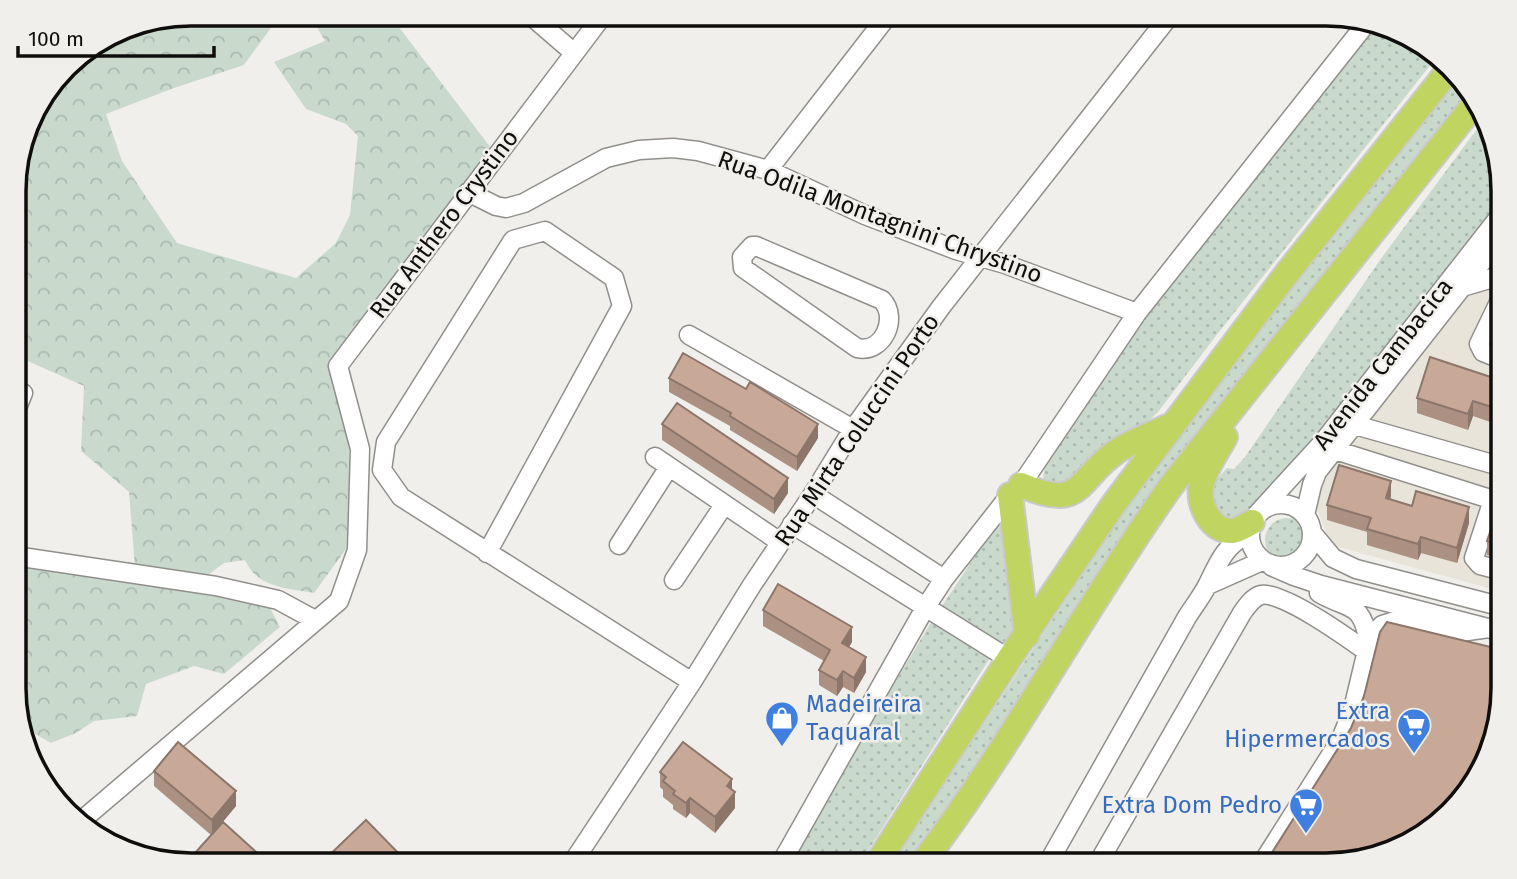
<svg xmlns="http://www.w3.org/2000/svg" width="1517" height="879" font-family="'Fira Sans',sans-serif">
	<defs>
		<pattern id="grass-dots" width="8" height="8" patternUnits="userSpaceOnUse" patternTransform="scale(1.75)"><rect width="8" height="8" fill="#c9dacd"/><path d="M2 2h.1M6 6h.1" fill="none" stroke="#abbaaf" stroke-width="1.8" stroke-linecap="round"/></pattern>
		<pattern id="forest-crowns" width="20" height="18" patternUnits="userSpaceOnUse" patternTransform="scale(1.75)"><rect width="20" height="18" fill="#c9dacd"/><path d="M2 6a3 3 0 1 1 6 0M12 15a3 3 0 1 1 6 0" fill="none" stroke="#abbaaf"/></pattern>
	</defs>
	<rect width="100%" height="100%" fill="#f1efeb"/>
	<path fill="#e8e4d9" d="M1503,238V592L1331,545L1316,506L1323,472Z"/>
	<path fill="url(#grass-dots)" d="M1374,27L1415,38L1436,58L1215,337L1158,412L1140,429L1110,439L1064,485L1048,484L1043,480L1045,463L1112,366L1147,310Z
		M1457,78L1470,90L1230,391L1134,518L1090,584L1014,712L913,865H890L1157,462L1260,327Z
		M1483,121L1503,180V200L1318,438L1240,526L1222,523L1209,488L1227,468L1234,469L1245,457L1380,260Z
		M1001,517L1019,627L1007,651L940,609Z
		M1265 540a22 22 0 1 1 44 0a22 22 0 1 1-44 0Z
		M932,621L990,658L859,865H785Z"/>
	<path fill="url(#forest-crowns)" d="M192,14H281L244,65L174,88L106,114L122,161L177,243L296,278L336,243L350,215L358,136L346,124L306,109L274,62L325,41L309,14H389L491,148L331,371L349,447V545L314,593C287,588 257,588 245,560L224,563L205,577L135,567L129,492L81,451L84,386L23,359L15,348V169L32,113L74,58L124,27Z
		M26,563L268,604L280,627L224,674L194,666L146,684L137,716L94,721L76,733L51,743L23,727Z"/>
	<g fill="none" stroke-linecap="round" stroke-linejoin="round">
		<g stroke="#918f8c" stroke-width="21">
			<path id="minor" d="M529,14L573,52
				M768,170L889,14
				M468,192L496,206L506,208L524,203L606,158L639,150L673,148L698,151L768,170L865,215L956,250L1005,264L1137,313
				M752,246H756L882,300C899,318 883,354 857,348L743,268L742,257Z
				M1462,287L1503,275
				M1503,294L1479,344L1483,352L1503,360
				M689,335L853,429
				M15,413L23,393
				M1355,425L1503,467
				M1335,450L1503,503
				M655,457L780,542
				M813,494L944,579
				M1493,500L1474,558L1480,565L1503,571
				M1250 535a31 31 0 1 1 62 0a31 31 0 1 1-62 0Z
				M1258,513L1323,442L1503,212
				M1305,515L1312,485L1317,472L1503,235
				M792,524L1009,659
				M1313,534L1333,558L1356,569L1503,607
				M619,545L669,467
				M487,553L622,306L614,278L545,231L513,240L386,442L382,470L401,497L692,682
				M15,556L216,586L278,600L315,620
				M1271,566L1294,576L1321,585L1503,632
				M674,580L724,505
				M1208,585L1262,561
				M1319,593C1350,611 1361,600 1369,642
				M81,821L339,601L357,550L360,449L338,366L604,14
				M571,865L692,682L752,585L813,494L853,429L941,307L1171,14
				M780,865L925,608L944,579L1010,495L1021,485L1137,313L1365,25
				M1047,865L1187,617C1194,606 1202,596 1208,584C1220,559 1224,548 1249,532
				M1097,865L1242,613C1247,606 1253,597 1261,595C1281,590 1348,638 1366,651
				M1261,865L1341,739L1353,709L1369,642L1382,625L1398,620L1453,633L1489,628"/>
		</g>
		<g stroke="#cacaca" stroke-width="28">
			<path id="highway" d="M1225,437C1217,452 1204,469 1201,487C1198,505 1211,532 1232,531C1239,530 1246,525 1252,522
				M1021,485C1084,512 1075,480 1117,451C1132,441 1151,435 1167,427
				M1010,495L1027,635
				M876,865L1009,659L1113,505L1288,272L1449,70
				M921,865C1013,744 1083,610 1171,486L1476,102"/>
		</g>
		<use href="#minor" stroke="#fff" stroke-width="18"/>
		<use href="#highway" stroke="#c0d561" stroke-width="24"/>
	</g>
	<path fill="#ac9183" d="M1503,324V345L1500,343V332Z
		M669,378L818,438L797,471L730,430V426L669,392Z
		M1503,381V442L1493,439V423L1473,416L1468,430L1417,413V398Z
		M662,424L788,493L774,514L662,440Z
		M1391,496L1390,499L1469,523L1457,563L1421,553L1418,560L1367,545V532L1327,520V505Z
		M1503,510V559L1487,555V541Z
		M763,610L852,642L849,647L866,672L854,693L843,687L837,696L819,685V670L824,661L763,626Z
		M154,771L236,806L214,832L264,865H195V853L211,835L154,786Z
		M660,772L732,790L735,808L715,833L690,813L686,818L673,809V805L663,797V790L660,787Z"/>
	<path fill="#8c766a" d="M1473,401V416L1468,430V414Z
		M818,424V438L797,471V457Z
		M788,478V493L774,514V499Z
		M1391,481V496L1386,514V498Z
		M1469,507V523L1457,563V548Z
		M1421,537V553L1418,560V544Z
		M852,627V642L842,658V643Z
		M866,657V672L854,693V678Z
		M843,671V687L837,696V680Z
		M732,779V794L727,786Z
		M236,791V806L212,835V820Z
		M735,792V808L715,833V817Z
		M690,798V813L686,818V803Z"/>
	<path fill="#c8a998" stroke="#8c766a" stroke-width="2" d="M683,353L746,389L750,382L818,424L797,457L730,416L731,413L669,378Z
		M1430,357L1503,381V426L1493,423L1498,409L1473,401L1468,414L1417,398Z
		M677,403L788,478L774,499L662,424Z
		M1339,465L1391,481L1386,498L1412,506L1416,491L1469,507L1457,548L1421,537L1418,544L1367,529L1371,518L1327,505Z
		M1498,509L1503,510V545L1487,541Z
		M778,584L852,627L842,643L866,657L854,678L843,671L837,680L819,670L830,650L763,610Z
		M1387,622L1503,650V699L1479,777L1415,841L1337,865H1270L1266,862L1351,728L1364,696L1380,632Z
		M178,742L236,791L212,820L154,771Z
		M683,742L732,779L727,786L735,792L715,817L690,798L686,803L673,794L675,791L663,781L666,777L660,772Z
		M366,820L410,865H319Z
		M223,822L264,859L259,865H208L195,853Z"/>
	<defs>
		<g id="shop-pin" transform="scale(1.75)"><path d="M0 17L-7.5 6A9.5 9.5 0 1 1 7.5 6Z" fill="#3f7fe0" stroke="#f1efeb"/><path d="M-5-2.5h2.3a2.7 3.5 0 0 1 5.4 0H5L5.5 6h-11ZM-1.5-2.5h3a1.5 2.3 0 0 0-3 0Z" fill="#fff"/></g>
		<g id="supermarket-pin" transform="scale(1.75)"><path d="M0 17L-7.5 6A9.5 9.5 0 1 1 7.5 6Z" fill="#3f7fe0" stroke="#f1efeb"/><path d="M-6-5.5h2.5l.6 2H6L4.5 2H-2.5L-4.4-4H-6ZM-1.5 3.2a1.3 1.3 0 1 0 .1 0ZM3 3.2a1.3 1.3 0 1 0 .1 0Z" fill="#fff"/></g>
	</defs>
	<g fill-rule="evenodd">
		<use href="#shop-pin" x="782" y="718"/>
		<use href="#supermarket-pin" x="1414" y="725"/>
		<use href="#supermarket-pin" x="1306" y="805"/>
	</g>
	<g text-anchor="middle" stroke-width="5" stroke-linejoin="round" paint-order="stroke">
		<g font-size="24" fill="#0f0e0d" stroke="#f1efeb">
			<text transform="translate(880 217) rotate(20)" y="8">Rua Odila Montagnini Chrystino</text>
			<text transform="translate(444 224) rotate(-53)" y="8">Rua Anthero Crystino</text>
			<text transform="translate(1383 364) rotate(-52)" y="8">Avenida Cambacica</text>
			<text transform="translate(857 430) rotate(-56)" y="8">Rua Mirta Coluccini Porto</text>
		</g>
		<g font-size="24" fill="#366cbe" stroke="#f1efeb" text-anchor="end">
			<text x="806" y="712" text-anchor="start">Madeireira<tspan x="806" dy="28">Taquaral</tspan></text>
			<text x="1390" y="719">Extra<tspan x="1390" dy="28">Hipermercados</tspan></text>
			<text x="1282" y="813">Extra Dom Pedro</text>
		</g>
	</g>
	<path d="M0 0H1517V879H0ZM191 26H1326A165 165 0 0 1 1491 191V688A165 165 0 0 1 1326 853H191A165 165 0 0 1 26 688V191A165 165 0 0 1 191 26Z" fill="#f1efeb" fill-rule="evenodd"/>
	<path fill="none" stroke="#0f0e0d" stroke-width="3.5" d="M191 26H1326A165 165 0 0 1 1491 191V688A165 165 0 0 1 1326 853H191A165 165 0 0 1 26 688V191A165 165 0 0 1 191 26Z"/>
	<path d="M18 46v10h196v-10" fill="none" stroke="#0f0e0d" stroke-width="3.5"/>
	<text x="28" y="46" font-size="21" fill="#0f0e0d" stroke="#f1efeb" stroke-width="5" paint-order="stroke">100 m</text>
</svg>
